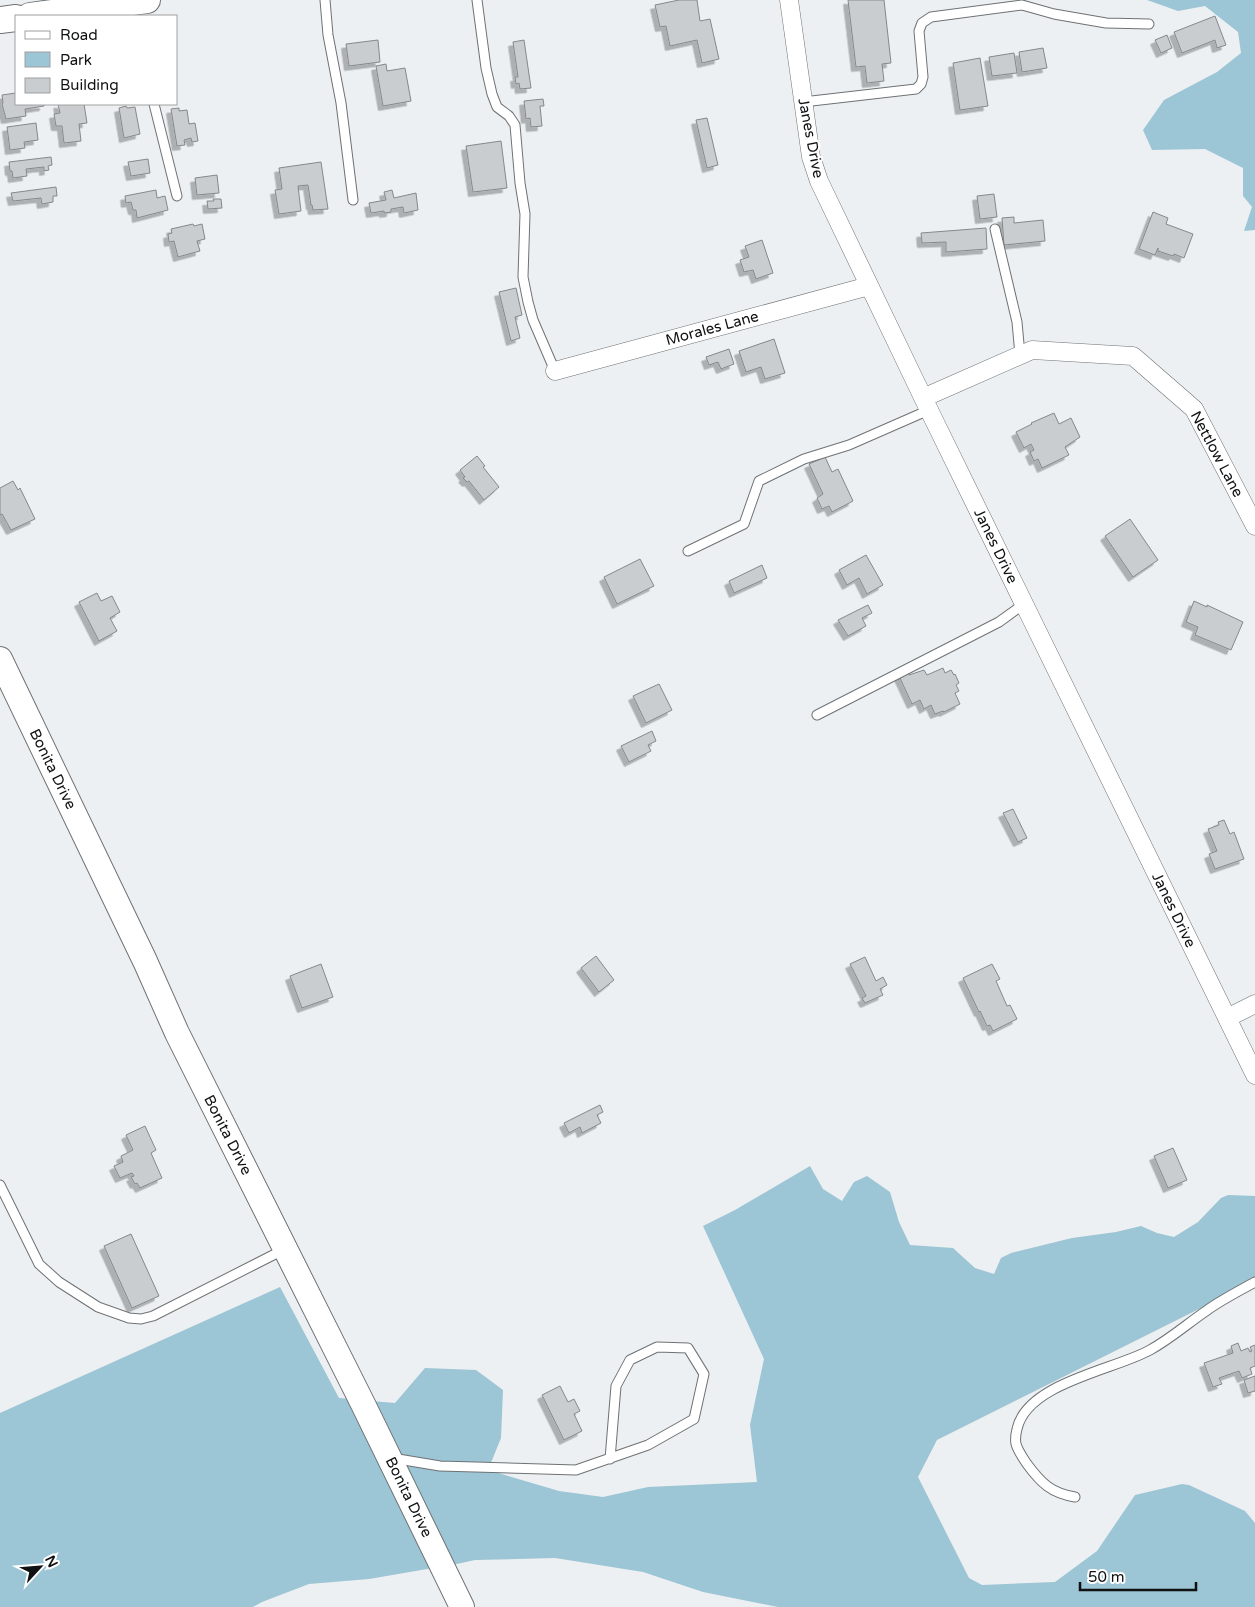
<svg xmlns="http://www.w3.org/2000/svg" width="1255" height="1607" font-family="'Varela Round',sans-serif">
	<defs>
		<filter id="shadow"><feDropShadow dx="-4.5" dy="4.5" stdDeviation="0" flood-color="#0004"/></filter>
	</defs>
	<rect width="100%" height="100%" fill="#ecf0f2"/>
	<path fill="#9cc5d5" d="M1147,0H1255V230L1244,231L1252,207L1243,196V168L1205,149L1152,150L1143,130L1164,100L1217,72L1241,53L1238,32L1205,6L1178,11Z
		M810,1166L823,1189L842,1201L854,1182L867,1176L890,1192L899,1222L910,1245L953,1248L975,1268L994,1274L1001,1258L1011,1253L1072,1238L1116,1232L1141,1226L1157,1233L1174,1237L1198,1222L1221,1198L1228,1195L1255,1196V1281L937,1440L918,1477L969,1578L982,1585L1055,1582L1097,1551L1135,1495L1182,1484L1189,1485L1245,1511L1255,1523V1607H778L703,1592L643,1572L555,1558L475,1560L452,1565L372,1401L395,1403L425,1368L476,1370L503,1390L501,1438L488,1470L559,1491L603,1497L648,1487L757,1482L750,1425L764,1359L703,1226L735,1210Z
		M280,1287L339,1398L351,1399L433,1568L369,1579L309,1584L262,1602L253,1607H0V1413Z"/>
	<path fill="#cacdd0" stroke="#85888b" filter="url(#shadow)" d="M679,0H697L700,21L710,19L719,59L702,63L697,40L670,46L666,26L660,27L655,5Z
		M848,0H884L891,63L882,64L884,81L867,83L865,66L856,67Z
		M1215,16L1226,45L1217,48L1215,40L1182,53L1174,32Z
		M1167,35L1172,48L1161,53L1155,40Z
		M378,40L380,62L349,66L346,44Z
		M524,40L531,88L520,89L519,83L516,84L515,77H518L513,42Z
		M1043,48L1047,68L1022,72L1019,52Z
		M1014,53L1017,73L992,76L989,57Z
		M980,58L988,106L960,110L953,63Z
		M386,64L387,71L405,68L411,101L383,106L376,66Z
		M16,93V104H44V106L25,109L26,116L6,119L2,104L3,103L2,95Z
		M543,99L544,106H540L542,126L531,127L530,118L526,119L524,101Z
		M58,104H84L87,123L79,124L81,141L64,143L62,126H56L54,114L60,113Z
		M126,106L127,108L135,107L140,134L124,138L119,108Z
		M179,108V111L187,110L189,124L195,123L198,141L192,142L191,138L184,140L185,145L177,146L171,109Z
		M707,118L718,165L707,168L696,120Z
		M36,123L38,140L24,142L25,148L10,150L7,127Z
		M501,141L507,188L473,192L466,146Z
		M51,157L52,165L48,166L49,170L44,171V167L26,169L27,176L13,178L12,171H10L9,162Z
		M148,159L150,173L131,176L128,162Z
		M321,162L328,209L313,210L312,205H311L308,185L298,186L301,211L279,214L275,190L282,189L279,168Z
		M217,175L219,193L197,195L195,178Z
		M56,187L57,196H53V202L42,204L41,198L13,201L11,193Z
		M156,190L157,198L165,196L168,210L137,218L136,210H133L131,202L126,203L125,196Z
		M392,190L394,198L416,193L418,210L404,213L403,207L391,209V212L384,213V211L371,213L369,203L386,200L384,192Z
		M994,194L997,217L980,219L977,196Z
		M213,199H221L222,208L208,209L207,201H214Z
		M1153,212L1168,218L1166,224L1193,234L1184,258L1174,254L1173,256L1158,251V248L1155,255L1139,249Z
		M1014,217V223L1043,220L1045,241L1004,245L1002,218Z
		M193,224L194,226L202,224L205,239L197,241L200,251L178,257L174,241L169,242L168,234L172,233L171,229Z
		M986,228L987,249L946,252V242L922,243L921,233Z
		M762,240L773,273L756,279L753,270L744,272L740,260L749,257L745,246Z
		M516,288L522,315L515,317L520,338L511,341L499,292Z
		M774,339L785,373L765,379L761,367L746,372L739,351Z
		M729,349L734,364L721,369L718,362L709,365L706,357Z
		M1054,413L1059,424L1071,418L1080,437L1065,447L1069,455L1042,468L1038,459L1034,461L1030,452L1034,450L1031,444L1024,448L1016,432L1032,424L1031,423Z
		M477,456L485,466L483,467L499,487L484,500L469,481L467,482L463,478L465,477L460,470Z
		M825,457L832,472L838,469L853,501L832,512L829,506L822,509L817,498L823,494L809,464Z
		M13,481L18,490L20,488L35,519L11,530L2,514L0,515V488Z
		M1130,519L1158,560L1133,577L1105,536Z
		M866,555L883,585L867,594L859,578L847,585L839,570Z
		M640,559L654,586L617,604L604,577Z
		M762,565L767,578L734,593L729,581Z
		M97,593L101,601L112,596L120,612L110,618L117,631L99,641L79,602Z
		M1194,601L1207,607V605L1243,622L1231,650L1195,635L1198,627L1186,622Z
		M868,605L872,613L862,618L866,626L848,636L838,620Z
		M943,668L945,673L951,670L954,675L955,674L959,683L956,685L959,691L955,693L960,704L944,712L943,711L935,714L931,705L924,709L920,700L912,704L899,676L907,671L909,675L924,670L927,675Z
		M659,684L672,710L646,723L633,696Z
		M652,731L656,741L648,745L651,751L629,762L621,746Z
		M1013,809L1027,838L1018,842L1003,813Z
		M1224,820L1230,834L1234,832L1244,859L1215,869L1209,854L1217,851L1208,829L1219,825L1218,822Z
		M596,956L614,980L599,992L581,968Z
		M865,957L876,981L883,977L887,985L880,989L883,995L865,1003L862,998L866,996L850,964Z
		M321,964L333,997L302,1008L290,976Z
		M992,964L1000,979L996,981L1007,1006L1010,1005L1017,1019L993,1031L990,1025L987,1026L980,1011L979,1012L963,978Z
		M600,1105L603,1112L597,1115L601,1123L582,1133L580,1127L569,1133L564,1123Z
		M145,1126L156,1150L151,1153L162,1178L140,1188L137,1183L135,1184L131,1177L134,1176L132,1173L120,1178L114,1166L123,1162L121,1156L133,1150L126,1135Z
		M1173,1148L1187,1180L1168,1188L1154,1156Z
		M131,1234L159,1296L132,1308L104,1246Z
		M1238,1343L1241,1351L1248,1348L1250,1352L1252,1351L1250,1347L1255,1345V1366L1250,1368L1252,1374L1242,1378L1239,1371L1219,1378L1222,1384L1213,1387L1204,1363L1233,1353L1231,1346Z
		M1255,1376V1391L1248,1393L1244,1380Z
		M560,1386L568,1402L574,1399L580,1411L574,1414L582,1431L564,1440L542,1395Z"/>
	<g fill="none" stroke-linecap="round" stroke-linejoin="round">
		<g stroke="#6e7274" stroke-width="11">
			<path id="lane" d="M325,0L328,35L341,103L353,200
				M477,0L486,68L492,94L497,107L509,116L515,125L520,183L525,214L523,277L528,302L533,320L555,371
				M803,102L916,89L921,84L923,77L919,31L922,23L931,17L1022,5L1054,14L1106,23L1149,24
				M154,104L177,196
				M995,229L1017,322L1020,355
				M688,551L744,524L759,481L804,459L849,445L929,410
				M817,715L999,622L1024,604
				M0,1185L39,1264L59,1282L98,1307L129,1318L141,1319L153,1316L285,1249
				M392,1458L440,1466L576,1470L648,1445L694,1419L704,1374L688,1348L657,1347L630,1360L616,1386L610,1459
				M1075,1497C1051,1493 1041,1483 1027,1464C1023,1458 1018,1451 1016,1444C1015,1439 1016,1433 1017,1429C1027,1383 1114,1370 1150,1350C1170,1339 1187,1324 1206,1311C1221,1300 1239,1291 1255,1282"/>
		</g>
		<g stroke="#6e7274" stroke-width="19">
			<path id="street" d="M789,0L811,157L819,181L929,410L1255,1075
				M555,371L869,286
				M923,398L1032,350L1133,356L1194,409L1255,526
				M1227,1018L1255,1004"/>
		</g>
		<g stroke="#6e7274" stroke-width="26">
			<path id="secondary" d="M0,659L145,961L177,1033L363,1404L462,1607"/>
		</g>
		<g stroke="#6e7274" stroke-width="28">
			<path id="primary" d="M30,16L147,0
				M0,20L16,18"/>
		</g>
		<use href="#lane" stroke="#fff" stroke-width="9"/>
		<use href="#street" stroke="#fff" stroke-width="18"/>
		<use href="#secondary" stroke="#fff" stroke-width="24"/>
		<use href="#primary" stroke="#fff" stroke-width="26"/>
	</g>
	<g text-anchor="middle" stroke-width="4.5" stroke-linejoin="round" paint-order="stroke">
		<g font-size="15" fill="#101112" stroke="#fff">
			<text transform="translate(811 138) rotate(79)" y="5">Janes Drive</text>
			<text transform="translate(712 328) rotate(-15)" y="5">Morales Lane</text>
			<text transform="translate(1217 454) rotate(62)" y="5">Nettlow Lane</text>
			<text transform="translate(996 546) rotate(64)" y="5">Janes Drive</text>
			<text transform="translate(53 769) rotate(64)" y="5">Bonita Drive</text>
			<text transform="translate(1174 910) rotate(64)" y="5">Janes Drive</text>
			<text transform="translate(228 1135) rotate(63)" y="5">Bonita Drive</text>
			<text transform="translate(409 1497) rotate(64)" y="5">Bonita Drive</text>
		</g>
	</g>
	<rect x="15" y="15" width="162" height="90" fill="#ffffff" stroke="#9fa0a0"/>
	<rect x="25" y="31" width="25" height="8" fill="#ffffff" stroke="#9fa0a0"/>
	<text x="60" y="40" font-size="15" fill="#101112">Road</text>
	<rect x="25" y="52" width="25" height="15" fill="#9cc5d5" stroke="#9fa0a0"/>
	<text x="60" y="65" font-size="15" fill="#101112">Park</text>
	<rect x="25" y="78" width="25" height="15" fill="#cacdd0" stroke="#9fa0a0"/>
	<text x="60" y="90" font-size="15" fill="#101112">Building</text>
	<g transform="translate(40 1567) rotate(64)" stroke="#ffffff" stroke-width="4" paint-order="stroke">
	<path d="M0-4L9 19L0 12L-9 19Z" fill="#101112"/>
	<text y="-8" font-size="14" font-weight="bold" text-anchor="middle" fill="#101112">N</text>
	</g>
	<path d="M1080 1582v8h116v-8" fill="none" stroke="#101112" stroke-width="2.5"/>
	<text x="1088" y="1582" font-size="15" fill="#101112" stroke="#ffffff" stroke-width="4" paint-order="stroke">50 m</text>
</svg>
